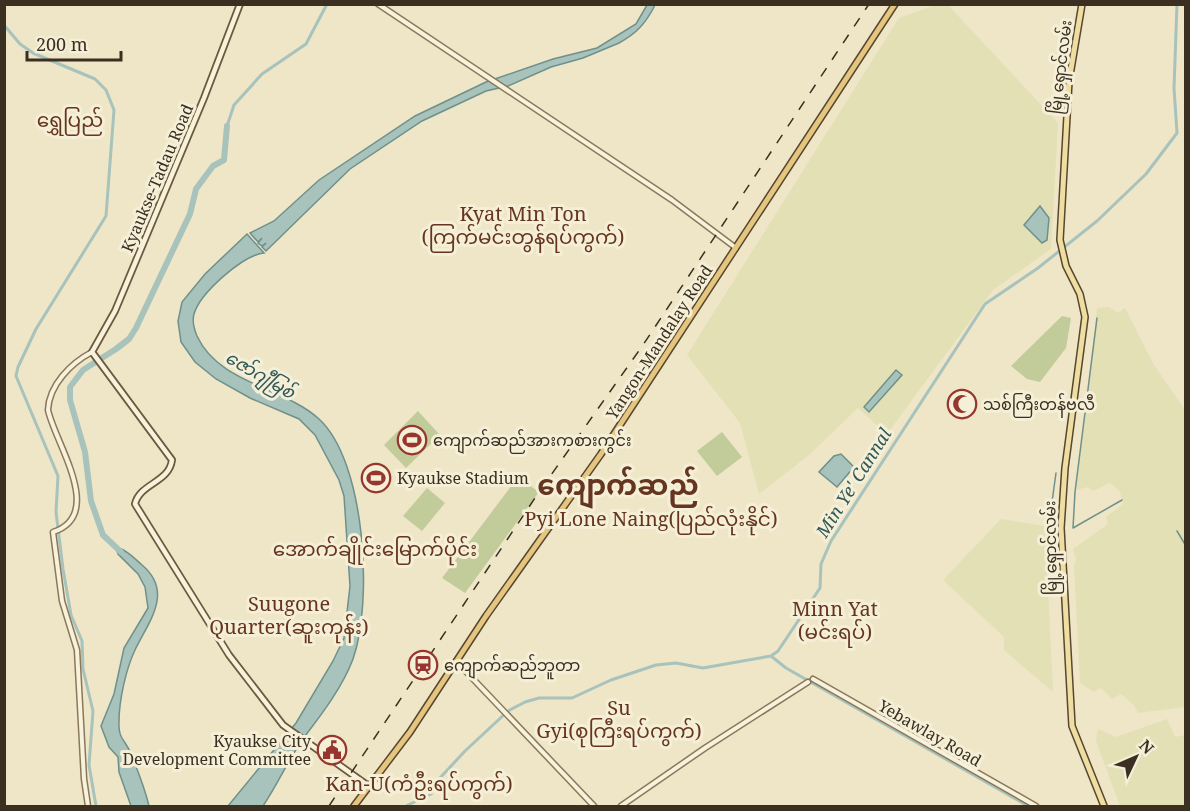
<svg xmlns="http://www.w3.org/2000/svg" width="1190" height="811" font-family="'Noto Serif','Noto Sans Myanmar',serif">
	<rect width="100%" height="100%" fill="#eee6c7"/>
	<path fill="#e3e0b5" d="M935,5H948L1058,123L1051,249L993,290L887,434L858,408L809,455L759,494L740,423L687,355L899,18Z
		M1109,307L1118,313L1125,308L1154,365L1185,410V707L1138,713L1134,705L1121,694L1112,699L1101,688L1094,692L1080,683L1074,566L1076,559L1073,549L1108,524L1106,517L1123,504L1120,492L1110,483L1093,491L1088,487L1076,490L1097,308Z
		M1001,519L1045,526L1053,692L1004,650V637L943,580Z
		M1167,719L1175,737L1185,735V806H1120L1096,741L1098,729L1116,737Z"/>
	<path fill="#c2cc9b" d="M1062,316L1071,318L1066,348L1040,382L1027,379L1011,366Z
		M418,411L440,435L406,468L384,445Z
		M722,432L742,457L717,476L697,451Z
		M518,477L539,492L465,593L442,578Z
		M427,488L445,503L422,531L403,516Z"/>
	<path fill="#a8c2bc" stroke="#6f908b" stroke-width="1.5" d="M647,5H655C646,23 637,33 619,43L583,58L551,67L508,86L486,91L422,121L350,169L266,251L262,247L266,243L262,246L258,243L262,238L258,242L250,233L274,221L319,180L415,116L486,82L553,59L597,48L636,24Z
		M1040,206L1049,218L1047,240L1042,243L1024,225Z
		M247,234L264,253C243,255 200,293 194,314C192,321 194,329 197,336C219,384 284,387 319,419C366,462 373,603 353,659C343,686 322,714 305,736C289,758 278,784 263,806H228L296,723L333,661L344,638L350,586L344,496L339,480L315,435L299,419L250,398L216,379L195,362L181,342L178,321L182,302L205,274Z
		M896,370L902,375L869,412L864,407Z
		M841,454L854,467L837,487L819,472L834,456Z
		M116,547C127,550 134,558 142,565C174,592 149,621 135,650C126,669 119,700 119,722C118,740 126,740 131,754C138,771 145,789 149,806H131L119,772L118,757L109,747L101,726L114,694L124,648L148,608L145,587L138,574L118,554Z"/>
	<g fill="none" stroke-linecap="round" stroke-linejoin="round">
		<path stroke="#6f908b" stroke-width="1.5" d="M1097,318L1075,492L1073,528L1122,500
			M1052,502L1056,473
			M1052,506V512
			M1177,531L1186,546"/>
		<path stroke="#a8c2bc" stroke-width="3" d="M4,25L20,44L33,53L95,79L106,90L114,110L106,216L36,329L18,367L16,376L58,476L56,512L63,569L71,615L82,641L83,669L93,711L89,765L96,806
			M227,126L234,105L262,74L306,44L327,4
			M771,656L786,668L1028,806
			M406,806L431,794L439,779L465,751L508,711L525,702L539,698H572L611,680L656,665L676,663L703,668L771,656L778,651L820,588L821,564L831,541L985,304L1038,268L1097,221L1146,174L1177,133L1174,88L1177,4"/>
		<path stroke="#a8c2bc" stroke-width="6" d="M121,552L103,535L91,501L85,452L70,400V387L83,370L116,349L129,339L136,328L190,214L196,189L213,166L224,160L227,126"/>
		<g stroke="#89785d" stroke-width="7">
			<path id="tertiary" d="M378,4L672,200L736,248
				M456,661L594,806
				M813,679L1036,806
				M88,806L84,779L77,650L62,601L53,532C106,515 55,443 48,410C49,385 71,363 92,352
				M621,806L705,748L808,682"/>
		</g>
		<g stroke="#6b5940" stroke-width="8">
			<path id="secondary" d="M240,4L204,98L115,311L92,352L172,460C169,483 140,483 135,504L229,655L283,725L370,787"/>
		</g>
		<g stroke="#584631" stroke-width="8">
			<path id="primary" d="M1082,4L1069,81L1060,240L1066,266L1080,294L1085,317L1065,468L1061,528L1072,726L1104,806"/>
		</g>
		<g stroke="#584631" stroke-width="8">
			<path id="trunk" d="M354,806L410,732L486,616L601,454L895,4"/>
		</g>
		<use href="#tertiary" stroke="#f8f2db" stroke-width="4"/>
		<use href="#secondary" stroke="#f8f2db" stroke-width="4.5"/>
		<use href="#primary" stroke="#efdea1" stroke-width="5"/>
		<use href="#trunk" stroke="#e4c67e" stroke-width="5"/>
		<path stroke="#3a2f20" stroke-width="1.5" stroke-dasharray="10 10" stroke-linecap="butt" d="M329,806L539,492L643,345L869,4"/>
	</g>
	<defs>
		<g id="mosque-ring" transform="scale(1.5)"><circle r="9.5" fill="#f5efd7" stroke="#97362e" stroke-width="1.5"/><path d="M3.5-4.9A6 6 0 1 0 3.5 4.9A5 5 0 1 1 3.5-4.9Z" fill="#97362e"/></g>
		<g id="stadium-ring" transform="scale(1.5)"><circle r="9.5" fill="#f5efd7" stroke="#97362e" stroke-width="1.5"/><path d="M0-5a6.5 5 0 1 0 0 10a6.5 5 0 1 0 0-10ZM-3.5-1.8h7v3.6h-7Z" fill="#97362e"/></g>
		<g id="station-ring" transform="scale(1.5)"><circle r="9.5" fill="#f5efd7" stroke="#97362e" stroke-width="1.5"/><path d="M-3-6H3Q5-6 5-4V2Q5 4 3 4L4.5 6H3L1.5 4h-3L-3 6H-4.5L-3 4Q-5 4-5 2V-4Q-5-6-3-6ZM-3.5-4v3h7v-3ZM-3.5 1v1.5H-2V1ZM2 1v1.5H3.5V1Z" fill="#97362e"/></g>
		<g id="civic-ring" transform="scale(1.5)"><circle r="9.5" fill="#f5efd7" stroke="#97362e" stroke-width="1.5"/><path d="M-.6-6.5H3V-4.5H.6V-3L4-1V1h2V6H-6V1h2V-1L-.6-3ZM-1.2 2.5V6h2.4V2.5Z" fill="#97362e"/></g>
	</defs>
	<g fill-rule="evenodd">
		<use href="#mosque-ring" x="962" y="404"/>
		<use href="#stadium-ring" x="412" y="440"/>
		<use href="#stadium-ring" x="376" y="478"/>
		<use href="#station-ring" x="423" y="665"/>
		<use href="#civic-ring" x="332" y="750"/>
	</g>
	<g text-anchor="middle" stroke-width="6" stroke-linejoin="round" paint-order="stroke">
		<g font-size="16" fill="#3a2f20" stroke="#f5efd7">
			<text transform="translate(1060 67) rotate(-83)" y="6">မြို့ရှောင်လမ်း</text>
			<text transform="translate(157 178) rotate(-67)" y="6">Kyaukse-Tadau Road</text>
			<text transform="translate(659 342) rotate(-57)" y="6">Yangon-Mandalay Road</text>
			<text transform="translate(1050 548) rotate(-91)" y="6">မြို့ရှောင်လမ်း</text>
			<text transform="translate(930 733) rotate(30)" y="6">Yebawlay Road</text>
		</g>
		<g font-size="16" fill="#3a2f20" stroke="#f5efd7" text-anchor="start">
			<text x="983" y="410">သစ်ကြီးတန်ဗလီ</text>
			<text x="433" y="446">ကျောက်ဆည်အားကစားကွင်း</text>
			<text x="397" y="484">Kyaukse Stadium</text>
			<text x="444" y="671">ကျောက်ဆည်ဘူတာ</text>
			<text x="311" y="747" text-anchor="end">Kyaukse City<tspan x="311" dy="18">Development Committee</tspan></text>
		</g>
		<g font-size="18" font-style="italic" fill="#305959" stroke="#f5efd7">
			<text transform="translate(260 375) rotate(30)" y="6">ဇော်ဂျီမြစ်</text>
			<text transform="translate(854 483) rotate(-58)" y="6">Min Ye' Cannal</text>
		</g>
		<g font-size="20" fill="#663520" stroke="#f5efd7">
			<text x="70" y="127">ရွှေပြည်</text>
			<text x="523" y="221">Kyat Min Ton<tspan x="523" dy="23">(ကြက်မင်းတွန်ရပ်ကွက်)</tspan></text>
			<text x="651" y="526">Pyi Lone Naing(ပြည်လုံးနိုင်)</text>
			<text x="375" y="556">အောက်ချိုင်းမြောက်ပိုင်း</text>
			<text x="289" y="611">Suugone<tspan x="289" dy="23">Quarter(ဆူးကုန်း)</tspan></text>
			<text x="835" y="616">Minn Yat<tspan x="835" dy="23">(မင်းရပ်)</tspan></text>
			<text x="619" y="715">Su<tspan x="619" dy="23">Gyi(စုကြီးရပ်ကွက်)</tspan></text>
			<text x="419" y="791">Kan-U(ကံဦးရပ်ကွက်)</text>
		</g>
		<g font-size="28" font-weight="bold" fill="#663520" stroke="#f5efd7">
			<text x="618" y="495">ကျောက်ဆည်</text>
		</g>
	</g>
	<rect width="1190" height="811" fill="none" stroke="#3a2f20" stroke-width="12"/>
	<g transform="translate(1136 757) rotate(46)" stroke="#f5efd7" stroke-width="4.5" paint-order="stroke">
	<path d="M0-4.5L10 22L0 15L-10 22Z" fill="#3a2f20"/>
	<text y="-9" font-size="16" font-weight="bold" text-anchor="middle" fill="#3a2f20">N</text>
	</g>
	<path d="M27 51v9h94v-9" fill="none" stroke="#3a2f20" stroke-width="3"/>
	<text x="36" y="51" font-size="18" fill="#3a2f20" stroke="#f5efd7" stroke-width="4.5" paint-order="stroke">200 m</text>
</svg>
